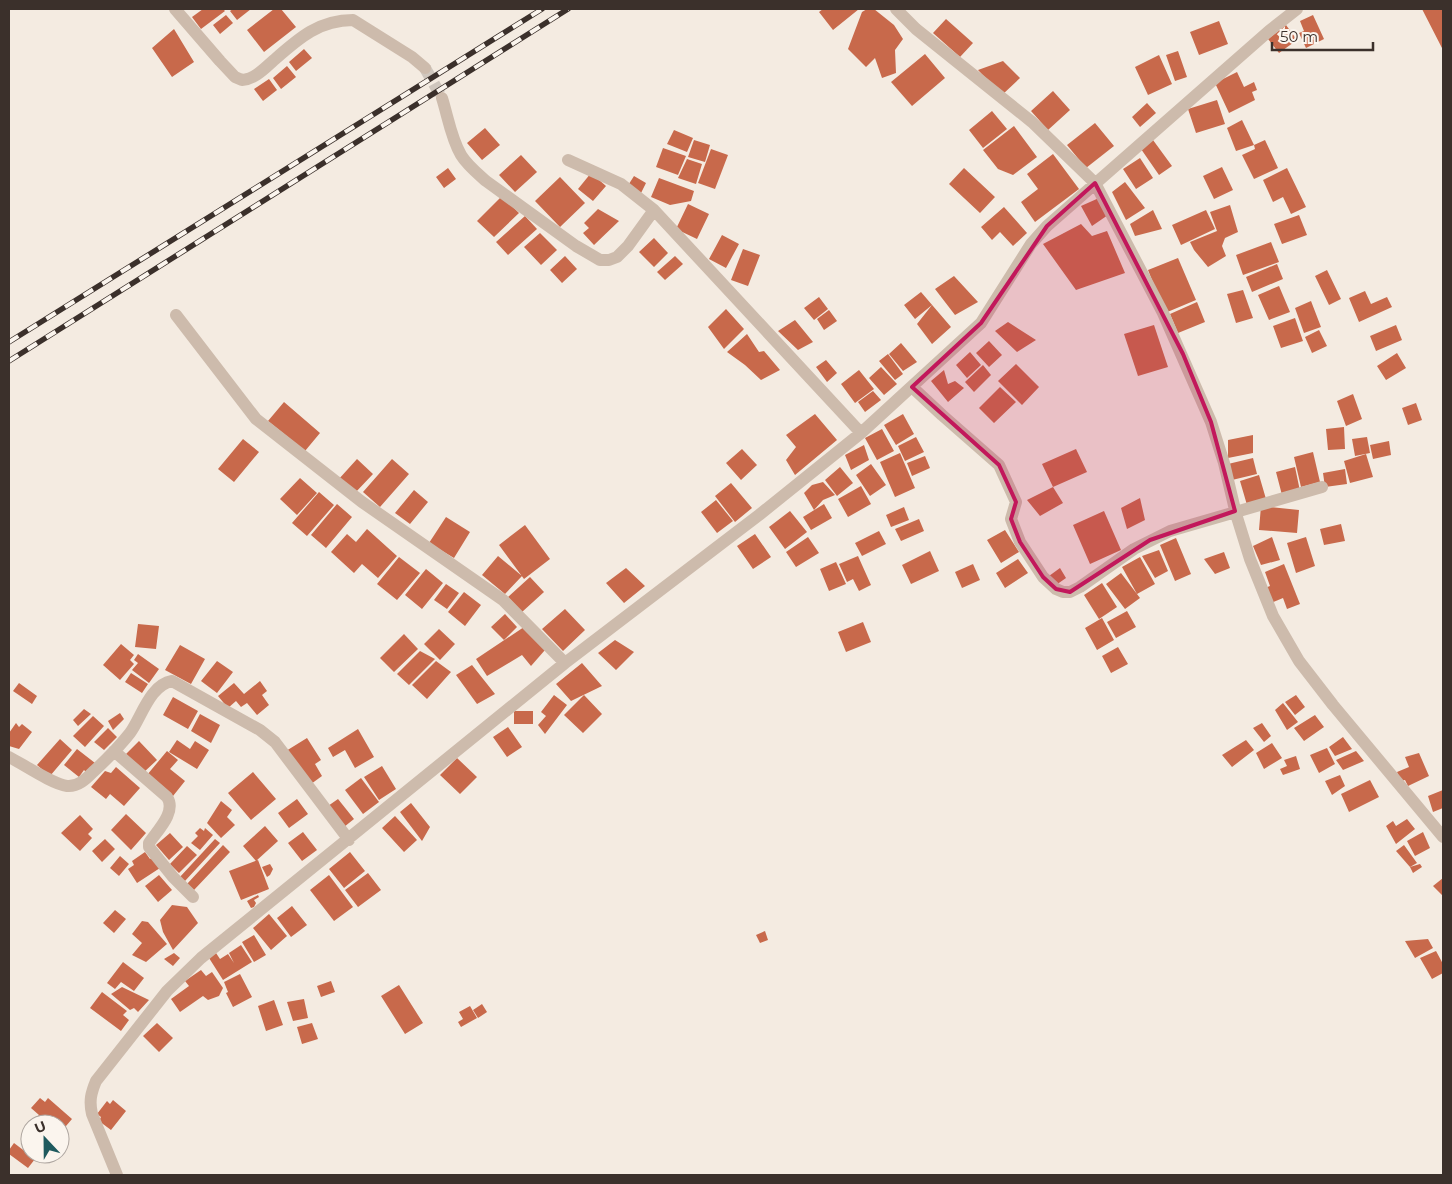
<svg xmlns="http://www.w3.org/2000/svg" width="1452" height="1184" font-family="Montserrat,sans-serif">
	<rect width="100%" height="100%" fill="#f4ebe1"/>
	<path fill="#c8694b" d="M203,9H223L225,11L201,29L192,17Z
		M233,9H251L237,20L230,11Z
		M274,9H281L296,27L264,52L247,30Z
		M823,9H859L833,30L819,12Z
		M867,9H874L894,25L903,39L895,50L896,73L882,78L875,58L866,67L848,49L862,12Z
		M1422,9H1443V50Z
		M226,15L233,23L220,34L213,25Z
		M1313,15L1324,39L1306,48L1299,33L1304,31L1300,21Z
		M946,19L973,43L960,57L933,33Z
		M1219,21L1228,44L1199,55L1190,32Z
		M1286,25L1297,40L1279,53L1268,39Z
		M174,29L194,62L172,77L152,48Z
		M304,49L312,58L296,71L289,62Z
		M1178,51L1187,77L1175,81L1166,55Z
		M925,54L945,78L912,106L891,82Z
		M1159,55L1172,84L1148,95L1135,67Z
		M1003,61L1020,78L1002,95L978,70Z
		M287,66L296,77L281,89L273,78Z
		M1237,72L1244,87L1254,82L1257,90L1252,92L1255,100L1229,113L1215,83Z
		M269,79L277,90L263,101L254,89Z
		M1053,91L1070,110L1048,130L1031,111Z
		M1217,100L1225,124L1196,133L1188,109Z
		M1147,103L1156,113L1140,127L1132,117Z
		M992,111L1007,129L983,148L969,130Z
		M1242,120L1254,145L1265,140L1278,168L1254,179L1242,155L1255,149L1254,145L1236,151L1227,128Z
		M1095,123L1114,146L1086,168L1067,145Z
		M1014,126L1037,157L1013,175L998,169L983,150Z
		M485,128L500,145L482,160L467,143Z
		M674,130L693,138L687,152L667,144Z
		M694,140L710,145L705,162L688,157Z
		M1153,140L1172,166L1159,175L1141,149Z
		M663,148L686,156L678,175L656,167Z
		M711,149L728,155L715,189L698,183Z
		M1053,154L1079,189L1035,222L1021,202L1038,189L1027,174Z
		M521,155L537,172L515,192L499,175Z
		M1140,158L1153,178L1136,189L1123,169Z
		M687,159L702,164L696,184L678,178Z
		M1222,167L1233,190L1214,199L1203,176Z
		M448,168L456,179L444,188L436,177Z
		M964,168L995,197L980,213L949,184Z
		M1287,168L1306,207L1291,214L1283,197L1273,202L1263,180Z
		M591,173L606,186L593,201L578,189Z
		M634,176L646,183L640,195L627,187Z
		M560,177L585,203L560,227L535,201Z
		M659,178L694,191L691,201L670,205L651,197Z
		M1125,182L1145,208L1126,220L1112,192Z
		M502,196L519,213L494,237L477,221Z
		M1099,198L1108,215L1092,226L1081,206Z
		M688,204L709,214L697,239L676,229Z
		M1230,205L1238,232L1225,238L1222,246L1226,256L1208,267L1194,250L1190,242L1217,231L1210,212Z
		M1004,207L1027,233L1013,246L1000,232L992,240L981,227Z
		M598,209L619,221L594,245L583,233L589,228L584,223Z
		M1153,210L1162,229L1135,236L1130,224Z
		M1206,210L1215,229L1181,245L1172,225Z
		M1299,215L1307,235L1282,244L1274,224Z
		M525,216L537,229L508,255L496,242Z
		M1081,224L1092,236L1107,231L1125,273L1076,290L1043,244Z
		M540,233L557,250L541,265L524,247Z
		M722,235L739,244L726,268L709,259Z
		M654,238L668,253L654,267L639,252Z
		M1271,242L1279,262L1243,275L1236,255Z
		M743,249L760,255L748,286L731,280Z
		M565,256L577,269L562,283L550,270Z
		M675,256L683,264L665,280L657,272Z
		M1178,258L1196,300L1165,313L1148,270Z
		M1277,264L1283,279L1252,292L1246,277Z
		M1327,270L1341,299L1329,305L1315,276Z
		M954,276L978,302L955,315L935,289Z
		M1279,286L1290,312L1269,320L1258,295Z
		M1243,290L1253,318L1236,323L1227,294Z
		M1365,291L1371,304L1387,297L1392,307L1359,322L1349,298Z
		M921,292L951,327L932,344L917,324L932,305L915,319L904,305Z
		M819,297L828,309L814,320L804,308Z
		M1311,301L1321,327L1304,333L1295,308Z
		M1197,302L1205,322L1178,333L1170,314Z
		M726,309L744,329L724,349L708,327Z
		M829,310L837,321L824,330L817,319Z
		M1295,318L1303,341L1281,348L1273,326Z
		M795,320L813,342L798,350L778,331Z
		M1008,322L1036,340L1017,352L995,331Z
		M1154,325L1168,367L1138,376L1124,334Z
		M1396,325L1402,340L1376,351L1370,336Z
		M1319,330L1327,346L1312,353L1305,337Z
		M747,334L759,352L764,351L780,370L761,380L745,365L727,352Z
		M989,341L1002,355L989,367L976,353Z
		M901,343L917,362L903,371L889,354Z
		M970,352L981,365L967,378L956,365Z
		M1397,353L1406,368L1386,380L1377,366Z
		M888,354L903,374L895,380L879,361Z
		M826,360L837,373L827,382L816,367Z
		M1016,364L1039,387L1022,405L998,381Z
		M983,365L991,375L974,392L965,382Z
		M881,367L897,384L884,395L869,378Z
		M859,370L874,389L855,403L841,384Z
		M944,370L948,384L955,381L964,388L948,402L931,381Z
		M1000,387L1016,402L994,423L979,408Z
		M873,391L881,400L865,412L858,402Z
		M1353,394L1362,419L1346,426L1337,401Z
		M284,402L320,433L305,451L268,421Z
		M1416,403L1422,420L1408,425L1402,408Z
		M815,414L837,440L795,475L786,460L796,447L786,435Z
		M903,414L914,434L896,445L884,425Z
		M1344,427L1345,449L1328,450L1326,429Z
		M882,429L894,451L877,460L865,438Z
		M1253,435V453L1228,458V440Z
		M916,437L924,452L905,461L898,446Z
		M1367,437L1370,453L1355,456L1352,439Z
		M243,439L259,452L234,482L218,469Z
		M1389,441L1391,455L1373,459L1370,445Z
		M864,445L869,460L851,470L845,455Z
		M742,449L757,465L741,480L726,463Z
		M1076,449L1087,472L1053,487L1042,464Z
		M1313,452L1320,482L1301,487L1294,457Z
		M900,453L915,488L895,497L880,462Z
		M1366,454L1373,477L1350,483L1344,461Z
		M925,456L930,468L912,476L907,463Z
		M1253,458L1257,474L1232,480L1228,464Z
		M357,459L373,474L354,494L338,480Z
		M392,459L409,474L380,507L363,492Z
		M871,464L886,485L870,496L856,475Z
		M840,467L853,483L837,496L825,480Z
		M1295,467L1300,491L1282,495L1276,472Z
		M1345,469L1347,484L1325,487L1323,473Z
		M1259,475L1266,499L1247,505L1240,481Z
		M300,478L317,493L297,515L280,499Z
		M823,482L835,495L823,500L814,510L804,493L812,485Z
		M731,483L752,508L735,522L715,496Z
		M861,486L871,504L848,517L838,499Z
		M1053,487L1063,503L1040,516L1027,500Z
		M414,490L428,502L410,524L395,513Z
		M319,492L334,505L307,536L292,523Z
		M1140,498L1145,520L1127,529L1121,508Z
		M716,500L733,521L717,533L701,512Z
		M337,504L352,517L326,548L311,535Z
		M824,504L832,518L811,530L803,517Z
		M1261,506L1299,510L1297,533L1259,530Z
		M904,507L909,520L891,527L886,515Z
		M790,511L807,532L785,549L769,527Z
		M1104,511L1121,550L1090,564L1073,525Z
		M446,517L470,532L454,558L429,543Z
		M919,519L924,531L901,541L895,529Z
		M1341,524L1345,541L1324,545L1320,529Z
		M525,525L550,559L524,579L499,545Z
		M367,529L397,556L378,578L362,564L354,573L331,552L347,534L356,542Z
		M1005,530L1019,552L1001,563L987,540Z
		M879,531L886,544L862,556L855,543Z
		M755,534L771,557L753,569L737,546Z
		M808,537L819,553L796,567L786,552Z
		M1272,537L1280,560L1261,565L1253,546Z
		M1306,537L1315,566L1296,573L1287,543Z
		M1176,538L1191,574L1175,581L1160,545Z
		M1159,550L1168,571L1155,578L1142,556Z
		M930,551L939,571L911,584L902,565Z
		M1224,552L1230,568L1215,574L1204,559Z
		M498,556L522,576L505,594L482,575Z
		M858,556L871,585L859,591L853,579L847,582L839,564Z
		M399,557L420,573L397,600L377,584Z
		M1140,557L1155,584L1137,594L1122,567Z
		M1018,559L1028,573L1005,588L996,573Z
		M836,562L846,584L829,591L820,569Z
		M973,564L980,580L962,588L955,572Z
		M1284,564L1300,604L1287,609L1283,598L1271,603L1265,588L1270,586L1265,572Z
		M626,568L645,586L624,603L606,583Z
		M1060,568L1066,578L1056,585L1049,576Z
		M426,569L443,583L422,609L405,595Z
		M1121,573L1140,598L1125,609L1106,584Z
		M530,577L544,592L522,612L508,597Z
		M1102,583L1117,607L1099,619L1084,595Z
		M446,584L459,593L447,609L434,600Z
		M464,592L481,605L465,626L448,612Z
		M565,609L585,630L563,651L542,629Z
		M1127,611L1136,627L1116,638L1107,622Z
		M505,614L517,627L504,640L491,627Z
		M1102,618L1114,640L1097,650L1085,628Z
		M863,622L871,642L846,652L838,632Z
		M138,624L159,626L156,649L135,647Z
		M524,627L545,650L531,666L522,655L487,676L476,659Z
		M439,629L455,644L440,660L424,644Z
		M404,634L418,649L394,672L380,658Z
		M615,640L634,652L616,670L598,653Z
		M121,644L134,655L130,660L134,664L120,680L103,665Z
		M180,645L205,659L191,684L165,670Z
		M1118,647L1128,664L1111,673L1102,656Z
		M420,651L435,659L409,685L397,674Z
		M138,654L159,669L149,683L132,670L138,663L134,660Z
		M217,661L233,672L217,693L201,681Z
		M436,661L451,672L427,699L412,685Z
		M582,663L602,686L571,701L556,684Z
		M472,665L495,694L477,704L456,675Z
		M131,673L148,684L142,693L125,682Z
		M260,681L267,691L262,695L269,705L257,715L247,703L241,707L236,701L228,708L218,696L234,683L244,694Z
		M19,683L37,696L32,704L13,691Z
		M554,695L567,705L545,734L538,725L546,716L541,712Z
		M584,695L602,714L583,733L564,715Z
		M1296,695L1305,707L1295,715L1285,702Z
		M173,697L198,711L188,729L163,715Z
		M1283,703L1298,722L1287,730L1275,710Z
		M84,709L91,714L78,726L73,720Z
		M514,711H533V724H514Z
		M120,713L124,719L113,730L108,721Z
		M200,714L220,725L211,743L191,731Z
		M1315,715L1324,727L1304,741L1294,728Z
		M93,716L104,726L85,747L73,736Z
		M16,723L19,727L22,724L32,732L19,749L9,746V733Z
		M1262,723L1271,736L1264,742L1253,728Z
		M508,727L522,747L507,757L493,737Z
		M108,728L117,737L104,750L94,742Z
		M358,729L374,757L355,768L345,750L333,757L328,748Z
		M1343,737L1352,749L1335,756L1329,747Z
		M307,738L321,760L315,764L322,776L311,784L286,751Z
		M60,739L72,750L50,776L37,765Z
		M177,740L190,749L195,741L209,750L197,769L169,752Z
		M1246,740L1254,750L1232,767L1222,755Z
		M139,741L157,760L143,773L126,754Z
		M1272,743L1282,758L1264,769L1256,753Z
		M1327,748L1335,764L1319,773L1310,755Z
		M77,749L95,763L87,773L84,770L79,777L64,765Z
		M167,751L178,760L170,769L185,781L173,796L147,775Z
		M1356,751L1364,761L1343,770L1336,760Z
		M1419,753L1429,776L1408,786L1405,780L1401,781L1397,772L1409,767L1405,757Z
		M1296,756L1300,769L1283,775L1280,769L1287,766L1284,760Z
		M457,758L477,777L460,794L440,775Z
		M382,766L396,789L379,800L364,777Z
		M116,767L140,788L124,806L110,794L106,799L91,787L105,771L111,773Z
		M253,772L276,799L251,820L228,793Z
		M1340,775L1345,786L1332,795L1325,781Z
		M361,778L379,802L363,814L345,790Z
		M1370,780L1379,797L1349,812L1341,794Z
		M1443,790V808L1433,812L1428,796Z
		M297,799L308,814L289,828L278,813Z
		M338,799L354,819L344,827L328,806Z
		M221,801L232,810L227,817L235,825L221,838L207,823Z
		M411,803L430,827L422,841L400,812Z
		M126,814L146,833L131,850L111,830Z
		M80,815L93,829L88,834L92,838L80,851L61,833Z
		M395,816L417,840L404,852L382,828Z
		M1407,819L1415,829L1396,844L1386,826L1393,821L1396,826Z
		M265,826L278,841L256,861L243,846Z
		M200,828L204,831L205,828L213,835L200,850L191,843L198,836L195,833Z
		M303,832L317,850L302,861L288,843Z
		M1423,832L1430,848L1415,856L1407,841Z
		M170,833L183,847L169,860L156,845Z
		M105,839L115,849L102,862L92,851Z
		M215,839L220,843L185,881L179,878Z
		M223,845L230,852L194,890L187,884Z
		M1404,845L1417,863L1410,867L1420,864L1422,867L1413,873L1410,867L1396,851Z
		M187,846L197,855L179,873L170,864Z
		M145,852L150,859L153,857L160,868L137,883L128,869L134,865L132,861Z
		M350,852L365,871L344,888L329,869Z
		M120,856L129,864L119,876L110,868Z
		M258,860L269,889L241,900L229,871Z
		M270,864L273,869L270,875L267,877L262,867Z
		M368,873L381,890L358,907L345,890Z
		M159,875L172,890L158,902L145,886Z
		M329,875L353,907L334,921L310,890Z
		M1443,878V896L1433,886Z
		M258,895L259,897L254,900L256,903L254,907L251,908L247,901Z
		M172,905L187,907L198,923L173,950L163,932L160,920Z
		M292,906L307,925L291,937L277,918Z
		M115,910L126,919L114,933L103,923Z
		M269,914L287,936L271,950L253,928Z
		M142,921L148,922L167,944L146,962L132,955L142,943L132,934Z
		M765,931L768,940L760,943L756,935Z
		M254,935L266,955L254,962L242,942Z
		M1428,939L1433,948L1415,958L1405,941Z
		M241,945L252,962L223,980L209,958L216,953L220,959L228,954L234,963L229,953Z
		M1436,951L1443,964V973L1432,979L1420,958Z
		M174,953L180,958L173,966L164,959Z
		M123,962L144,978L134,991L121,982L115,989L107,983Z
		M201,970L206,976L212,972L223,988L219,996L208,1000L203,996L180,1012L171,999L189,986L185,981Z
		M240,974L252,997L233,1007L226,993L228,992L224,982Z
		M331,981L335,992L321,997L317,986Z
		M399,985L423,1023L405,1034L381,996Z
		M122,987L149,1000L138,1012L134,1008L130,1010L111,994Z
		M102,992L127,1011L123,1015L129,1020L121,1031L90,1008Z
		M304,999L308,1018L293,1021L287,1002Z
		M274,1000L283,1025L266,1031L258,1006Z
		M482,1004L487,1012L478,1018L473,1010Z
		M470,1006L477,1018L461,1027L458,1022L463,1019L459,1012Z
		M157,1023L173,1038L159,1052L143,1036Z
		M312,1023L318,1039L302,1044L297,1027Z
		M40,1098L45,1102L48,1098L72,1119L60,1133V1124H45L37,1117L39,1115L31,1108Z
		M113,1100L126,1111L111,1130L99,1121L101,1117L97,1114L107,1101L110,1104Z
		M14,1143L35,1159L28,1168L9,1154V1150Z"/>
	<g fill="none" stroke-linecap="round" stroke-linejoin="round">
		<path stroke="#cfc6bd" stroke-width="12" stroke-dasharray="12 6" stroke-linecap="butt" d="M425,68L442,98"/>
		<path stroke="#cdbbac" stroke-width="12" d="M175,9L220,61L235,77L242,80C255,79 265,68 274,60C299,38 319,20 353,20L412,57L425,68
			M896,9L916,29L1032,122L1095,183L1163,313L1211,422L1224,463L1236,514L1250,559L1273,616L1299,661L1333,705L1443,837
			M442,98C448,117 451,138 461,155C467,165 477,173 486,181L576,246L600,260H609L617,257L628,246L654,210
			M568,160L621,184L654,210L861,433
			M176,315L256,419L362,502L503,600L565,663
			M912,387L942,415L999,465L1016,502L1011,519L1020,542L1043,577L1056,589L1063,592H1070L1080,587L1134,549L1170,531L1322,487
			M114,751L167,797C177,812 157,831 149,843V847L173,877L193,897
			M9,757C23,764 52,784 67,786C78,787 86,779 93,772C106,760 119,747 130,733C142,716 150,685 172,681L260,730L275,742L349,840
			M117,1175L92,1114C89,1101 91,1093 96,1081L167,991L201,958L565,663L759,515L861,433L981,323L1031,244L1047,226L1269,31L1297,9"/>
		<g stroke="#3b302b" stroke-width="5.5">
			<path id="rail" d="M9,342L542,9
				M9,361L568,9"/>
		</g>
		<use href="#rail" stroke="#fbf5ee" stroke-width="4" stroke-dasharray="11" stroke-linecap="butt"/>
	</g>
	<path fill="#c2185b" fill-opacity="0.2" stroke="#c2185b" stroke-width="4" stroke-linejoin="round" d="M1095,183L1183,354L1211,422L1235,511L1150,540L1070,592L1056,589L1043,577L1020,542L1011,519L1016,502L999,465L912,387L981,323L1047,226Z"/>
	<rect width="1452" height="1184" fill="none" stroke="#3b302b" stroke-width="20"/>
	<g transform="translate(45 1139) rotate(338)"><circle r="24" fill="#fbf5ee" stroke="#aea6a0"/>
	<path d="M0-4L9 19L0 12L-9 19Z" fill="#1f5a5e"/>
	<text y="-8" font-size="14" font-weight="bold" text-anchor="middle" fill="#3b302b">U</text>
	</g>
	<path d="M1272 42v8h101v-8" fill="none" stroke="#3b302b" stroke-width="2.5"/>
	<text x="1280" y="42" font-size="15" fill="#3b302b" stroke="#fbf5ee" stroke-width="4" paint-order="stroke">50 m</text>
</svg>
